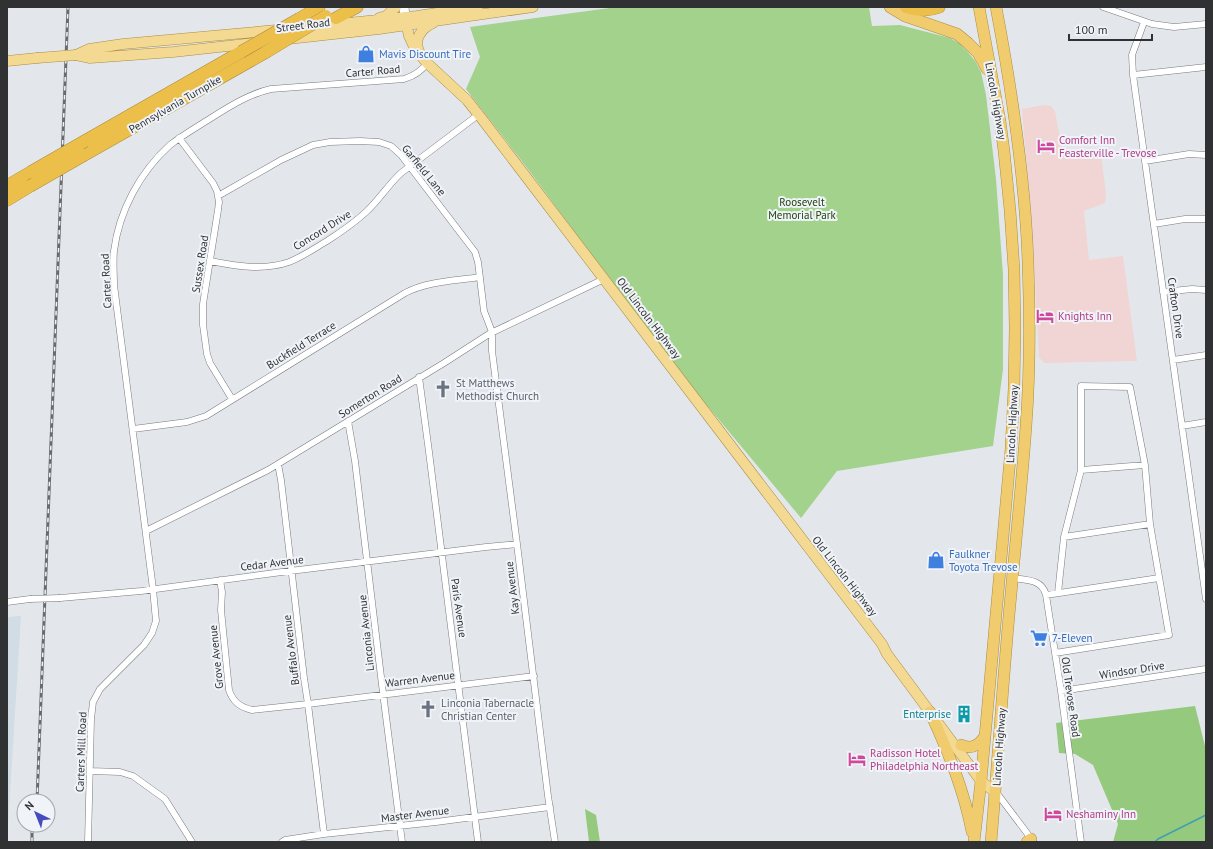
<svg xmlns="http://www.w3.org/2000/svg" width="1213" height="849" font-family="'PT Sans',sans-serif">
	<rect width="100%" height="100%" fill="#e3e7eb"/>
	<path fill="#f0d5d4" d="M1044,105L1051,106L1055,111L1063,155L1090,150L1101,155L1106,194L1105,203L1084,211L1089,260L1123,256L1137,361L1044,363L1039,357L1033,239L1022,109Z"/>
	<path fill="#d1dce4" d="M21,616L7,842V617Z"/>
	<path fill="#a2d28c" d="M617,7H869L872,26L900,25L950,38L960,44L968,52L975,61L981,72L986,95L996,179L1003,275V369L993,446L837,471L801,518L670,361L531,173L466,89L480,57L470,27Z"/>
	<path fill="#95c97e" d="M1195,706L1206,750V842H1113L1118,824L1093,765L1075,754L1059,753L1056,723Z
		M585,809L596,815L600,842H589Z"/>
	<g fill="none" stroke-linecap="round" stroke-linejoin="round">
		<path stroke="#3f9fb2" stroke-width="1.5" d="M1155,842L1158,839L1206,815"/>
		<g stroke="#777a7e" stroke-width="7">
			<path id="minor" d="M1103,7L1152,24L1174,27L1206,24
				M1144,22L1132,55L1133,75L1206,599
				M1133,75L1206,67
				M179,138L213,183L217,191L219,202L218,210L203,304V325L207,354L210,363L232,399
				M1145,161L1189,154L1206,155
				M218,196L281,160L313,145L330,142L360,141L379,142L391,146L401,155L475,252L478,262L484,311L492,332V351L517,544L548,796L555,842
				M1154,224L1185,219H1206
				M210,261C236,266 263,271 289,262C302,257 315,248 327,241C341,232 354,223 366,212C379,200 388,185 401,173L478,115
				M1163,292L1192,289L1206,290
				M1173,360L1206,355
				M419,377L429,452L478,842
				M348,421L355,461L382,685L402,842
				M1182,426L1206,422
				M133,429L187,422L206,416L405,293C428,281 455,281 480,277
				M278,464L281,480L304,678L308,704L324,834
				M146,531L268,470L444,363L489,334L604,279
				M1064,537L1150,524
				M1012,578C1026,580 1042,579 1046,595L1061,691L1081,842
				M220,580L222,592L221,610L229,690C233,702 240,707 252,710L308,704L534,676
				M1058,593L1064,537L1081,470L1145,465
				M1046,595L1159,578
				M60,598L141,591L282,572L486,547L517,544
				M7,602L30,599
				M1055,653L1169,635L1150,524L1145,465L1130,387L1081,386V470
				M1061,691L1206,669
				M90,771L120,772L133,776L165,799L192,842
				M996,792L1033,841
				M88,842L91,719L93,702L100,689L144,645L152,633L156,621L153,589L114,285C114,274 113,262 114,251C119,211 140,172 170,145C183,135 197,127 211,118C230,106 249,94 271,89L404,79C414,76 421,72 427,63
				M282,842L285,840L324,834L436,822L550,807"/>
		</g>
		<g stroke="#777a7e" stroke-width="10">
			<path id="secondary" d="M404,7L405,17"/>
		</g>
		<g stroke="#aa8d43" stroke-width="11">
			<path id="primary" d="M405,17L409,36L415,49L427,63L467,100L482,119L882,644L887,654L981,781L995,792
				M379,18L386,16L396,7
				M309,27L417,16L478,7
				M288,39L379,29L533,7
				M419,51C413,39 422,28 433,23
				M76,55L90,58L173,52L255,43
				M76,55L89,49L123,44L277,30
				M7,61L37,58"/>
		</g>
		<g stroke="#aa8d43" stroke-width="12">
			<path id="trunk" d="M890,7L905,16L957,34L968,43L978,53L987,69
				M930,712C948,751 964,790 972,832
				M961,745C972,750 979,745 985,736
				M974,842L981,781L1011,448L1014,388L1015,328L1014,269L1010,210L1004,151L1000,121L979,7
				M991,842C998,759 1003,677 1011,594C1016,538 1022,482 1026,426C1030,373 1030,315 1028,262C1025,176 1012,91 996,7
				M1027,842L1031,839"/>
		</g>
		<g stroke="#aa8d43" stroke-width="13">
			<path id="motorway" d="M906,7C918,11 928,11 939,7
				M336,18L357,7
				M299,19L319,7
				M85,141L241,52
				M84,155L266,52
				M7,186L31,172
				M7,200L30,186"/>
		</g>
		<use href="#minor" stroke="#fff" stroke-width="6"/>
		<use href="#secondary" stroke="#fff" stroke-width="9"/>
		<use href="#primary" stroke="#f4d993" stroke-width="10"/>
		<use href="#trunk" stroke="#f0cc6f" stroke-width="11"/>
		<use href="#motorway" stroke="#ecbf4b" stroke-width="12"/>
		<g stroke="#686a6d" stroke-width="3">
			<path id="rail" d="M37,801L68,7
				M32,842V825"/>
		</g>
		<use href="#rail" stroke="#f0f4f8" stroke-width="1.5" stroke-dasharray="4.5" stroke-linecap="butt"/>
		<g stroke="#777a7e" stroke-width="7" stroke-linecap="butt">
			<path id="minor-bridge" d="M30,599L60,598"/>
		</g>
		<g stroke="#aa8d43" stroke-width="11" stroke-linecap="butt">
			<path id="primary-bridge" d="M37,58L76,55"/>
		</g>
		<g stroke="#aa8d43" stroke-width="13" stroke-linecap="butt">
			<path id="motorway-bridge" d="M241,52L299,19
				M266,52L326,16
				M31,172L85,141
				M30,186L84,155"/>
		</g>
		<use href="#minor-bridge" stroke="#fff" stroke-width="6"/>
		<use href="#primary-bridge" stroke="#f4d993" stroke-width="10"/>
		<use href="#motorway-bridge" stroke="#ecbf4b" stroke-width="12"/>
	</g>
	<defs>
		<g id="shop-bare" transform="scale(1.38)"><path d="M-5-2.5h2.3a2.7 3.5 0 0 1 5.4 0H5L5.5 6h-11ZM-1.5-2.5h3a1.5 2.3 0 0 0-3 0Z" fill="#3f7fe0" stroke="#f0f4f8" stroke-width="2.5" paint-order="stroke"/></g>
		<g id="hotel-bare" transform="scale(1.38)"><path d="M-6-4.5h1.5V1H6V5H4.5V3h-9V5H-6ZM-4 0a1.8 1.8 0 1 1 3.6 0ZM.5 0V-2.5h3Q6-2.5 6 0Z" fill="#d1479c" stroke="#f0f4f8" stroke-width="2.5" paint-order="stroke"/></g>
		<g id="church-bare" transform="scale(1.38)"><path d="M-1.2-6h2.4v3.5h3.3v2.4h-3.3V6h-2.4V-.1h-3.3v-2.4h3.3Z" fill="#6b7280" stroke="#f0f4f8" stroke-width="2.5" paint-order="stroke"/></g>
		<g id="supermarket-bare" transform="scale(1.38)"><path d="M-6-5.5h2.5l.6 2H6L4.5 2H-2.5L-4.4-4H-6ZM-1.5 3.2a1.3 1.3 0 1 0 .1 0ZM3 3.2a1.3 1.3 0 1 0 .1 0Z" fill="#3f7fe0" stroke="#f0f4f8" stroke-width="2.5" paint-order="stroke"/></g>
		<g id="building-bare" transform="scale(1.38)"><path d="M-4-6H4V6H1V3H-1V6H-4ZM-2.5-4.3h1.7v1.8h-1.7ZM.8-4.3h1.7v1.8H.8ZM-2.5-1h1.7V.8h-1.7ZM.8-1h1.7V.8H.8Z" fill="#0f9aa8" stroke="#f0f4f8" stroke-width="2.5" paint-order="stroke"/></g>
	</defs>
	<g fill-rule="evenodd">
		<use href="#shop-bare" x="366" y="54"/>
		<use href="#hotel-bare" x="1046" y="146"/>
		<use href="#hotel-bare" x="1045" y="316"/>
		<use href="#church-bare" x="443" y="389"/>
		<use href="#shop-bare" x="936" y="560"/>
		<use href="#supermarket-bare" x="1039" y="638"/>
		<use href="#church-bare" x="428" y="709"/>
		<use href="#building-bare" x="964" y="714"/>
		<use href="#hotel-bare" x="857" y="759"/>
		<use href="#hotel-bare" x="1053" y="814"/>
	</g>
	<g text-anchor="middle" stroke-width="4" stroke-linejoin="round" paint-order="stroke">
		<g font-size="11" fill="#303133" stroke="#f0f4f8">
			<text transform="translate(303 25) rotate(-7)" y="4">Street Road</text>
			<text transform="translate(373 71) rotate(-5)" y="4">Carter Road</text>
			<text transform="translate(996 101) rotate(80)" y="4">Lincoln Highway</text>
			<text transform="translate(175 104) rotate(-30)" y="4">Pennsylvania Turnpike</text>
			<text transform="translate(424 170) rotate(51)" y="4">Garfield Lane</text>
			<text transform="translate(322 230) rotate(-32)" y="4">Concord Drive</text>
			<text transform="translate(200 264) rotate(-81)" y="4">Sussex Road</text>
			<text transform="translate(106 281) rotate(-93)" y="4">Carter Road</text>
			<text transform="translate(1176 308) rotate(82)" y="4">Crafton Drive</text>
			<text transform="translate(649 318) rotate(53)" y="4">Old Lincoln Highway</text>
			<text transform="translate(301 345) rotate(-32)" y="4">Buckfield Terrace</text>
			<text transform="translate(370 396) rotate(-32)" y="4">Somerton Road</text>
			<text transform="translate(1012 424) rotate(-87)" y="4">Lincoln Highway</text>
			<text transform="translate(272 563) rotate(-7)" y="4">Cedar Avenue</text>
			<text transform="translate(845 576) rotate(52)" y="4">Old Lincoln Highway</text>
			<text transform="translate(512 588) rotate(-97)" y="4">Kay Avenue</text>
			<text transform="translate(459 608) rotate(82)" y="4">Paris Avenue</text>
			<text transform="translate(366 633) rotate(-96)" y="4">Linconia Avenue</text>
			<text transform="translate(291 650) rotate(-97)" y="4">Buffalo Avenue</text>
			<text transform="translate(216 657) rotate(-96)" y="4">Grove Avenue</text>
			<text transform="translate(1132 670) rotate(-9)" y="4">Windsor Drive</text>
			<text transform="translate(420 679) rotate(-7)" y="4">Warren Avenue</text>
			<text transform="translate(1071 697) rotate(82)" y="4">Old Trevose Road</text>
			<text transform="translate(999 747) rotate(-86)" y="4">Lincoln Highway</text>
			<text transform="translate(81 752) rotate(-88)" y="4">Carters Mill Road</text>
			<text transform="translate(415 814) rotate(-7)" y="4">Master Avenue</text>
		</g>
		<g font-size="11" fill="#366cbe" stroke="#f0f4f8" text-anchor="start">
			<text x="379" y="58">Mavis Discount Tire</text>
			<text x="949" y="558">Faulkner<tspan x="949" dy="13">Toyota Trevose</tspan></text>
			<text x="1052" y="642">7-Eleven</text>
		</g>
		<g font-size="11" fill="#b23c85" stroke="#f0f4f8" text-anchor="start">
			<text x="1059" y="144">Comfort Inn<tspan x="1059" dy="13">Feasterville - Trevose</tspan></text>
			<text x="1058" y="320">Knights Inn</text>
			<text x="870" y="757">Radisson Hotel<tspan x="870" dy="13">Philadelphia Northeast</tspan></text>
			<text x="1066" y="818">Neshaminy Inn</text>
		</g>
		<g font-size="11" fill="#1f400c" stroke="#f0f4f8">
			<text x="802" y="206">Roosevelt<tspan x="802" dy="13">Memorial Park</tspan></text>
		</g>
		<g font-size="11" fill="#5b616d" stroke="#f0f4f8" text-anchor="start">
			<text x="456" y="387">St Matthews<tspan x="456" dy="13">Methodist Church</tspan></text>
			<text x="441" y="707">Linconia Tabernacle<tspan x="441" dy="13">Christian Center</tspan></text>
		</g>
		<g font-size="11" fill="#0d838f" stroke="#f0f4f8" text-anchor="end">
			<text x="951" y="718">Enterprise</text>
		</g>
	</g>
	<rect width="1213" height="849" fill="none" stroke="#303133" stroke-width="16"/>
	<g transform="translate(36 813) rotate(317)"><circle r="19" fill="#f0f4f8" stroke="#a3a6a9"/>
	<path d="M0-3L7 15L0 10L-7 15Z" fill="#464bc0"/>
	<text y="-6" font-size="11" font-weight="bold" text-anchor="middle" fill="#303133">N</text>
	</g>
	<path d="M1069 34v6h83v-6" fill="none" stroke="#303133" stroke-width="2"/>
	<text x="1075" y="34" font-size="12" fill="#303133" stroke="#f0f4f8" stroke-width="3" paint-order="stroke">100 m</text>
</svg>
